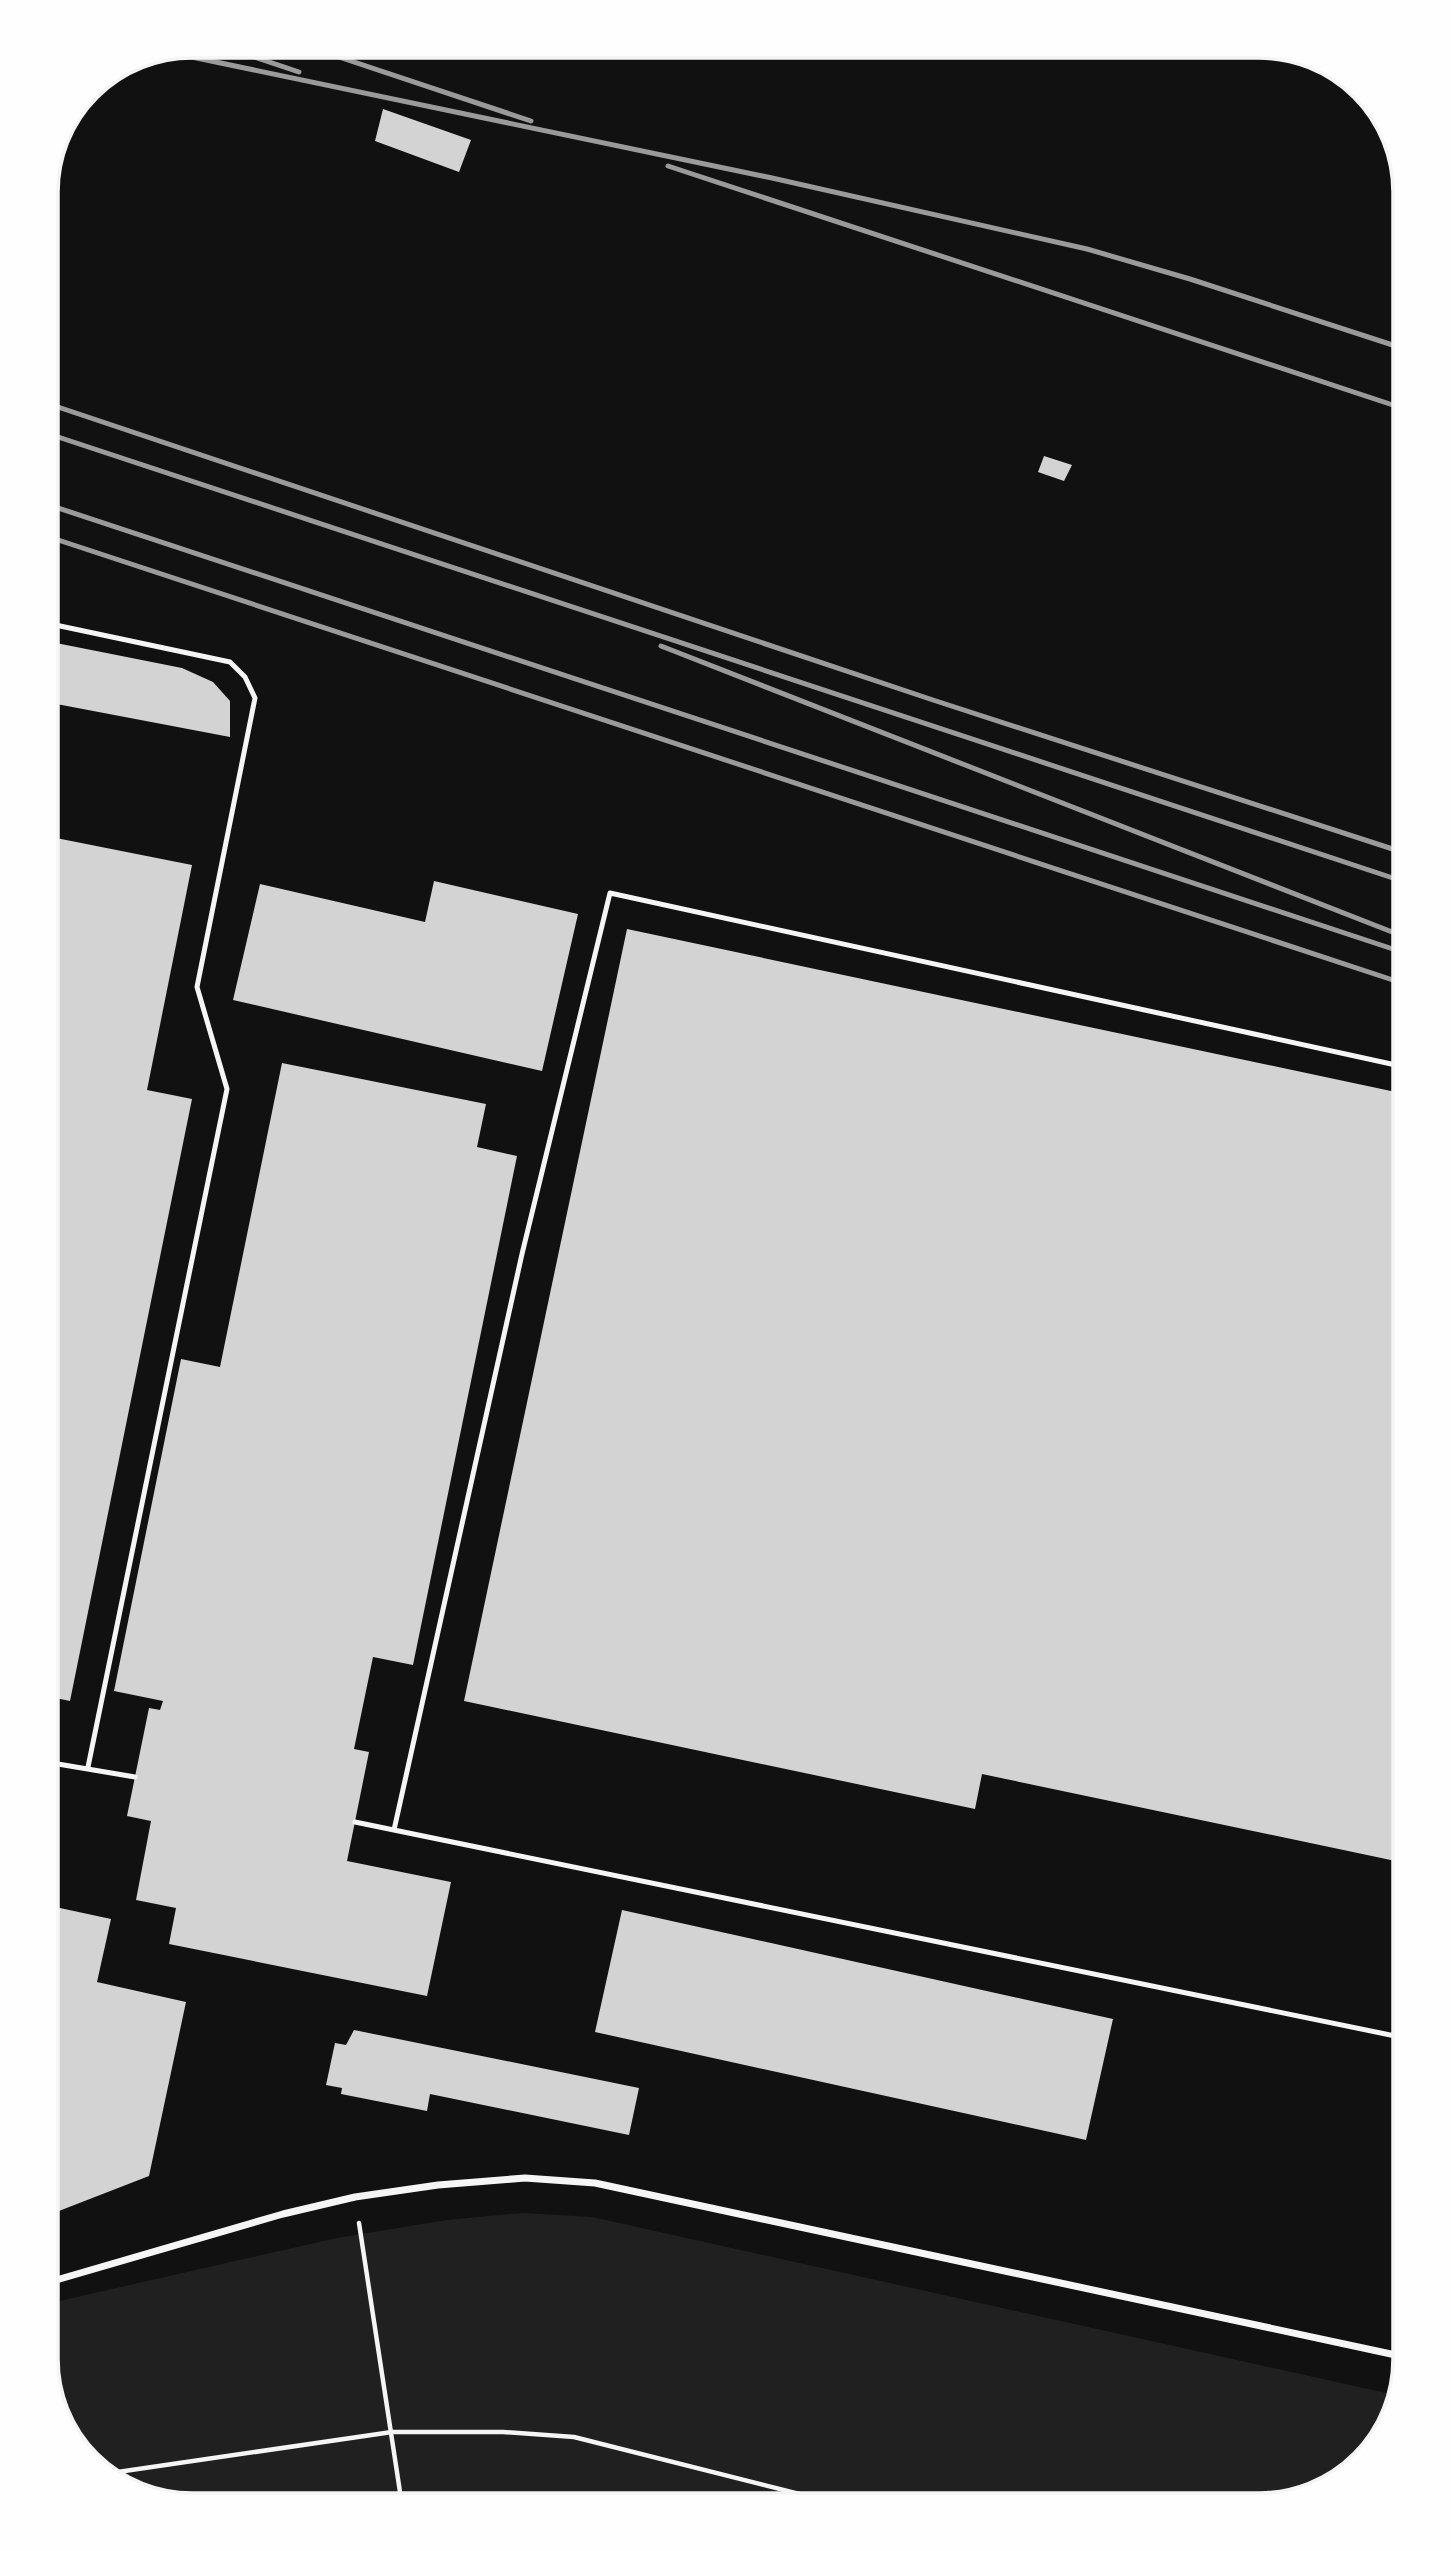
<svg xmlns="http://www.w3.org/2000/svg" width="1451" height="2551" font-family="Ubuntu,sans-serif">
	<rect width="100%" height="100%" fill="#111"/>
	<path fill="#202020" d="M522,2213L592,2217L1395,2395L1381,2440L1324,2491L1260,2505H182L110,2481L60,2424L46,2360V2304L337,2238L447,2220Z"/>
	<path fill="#d3d3d3" d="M383,109L471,140L459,172L375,141Z
		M1044,456L1072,465L1064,481L1038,472Z
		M46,641L182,668L213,682L230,701V737L46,702Z
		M46,836L192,865L147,1090L192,1099L70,1701L46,1696Z
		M434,881L578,914L542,1071L233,1000L260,884L425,922Z
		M627,929L1405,1094V1863L982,1774L975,1809L464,1701Z
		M282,1063L486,1104L477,1147L517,1156L413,1665L373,1657L354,1749L369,1752L347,1861L451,1882L427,1996L169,1944L176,1908L136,1900L151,1821L127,1816L149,1708L160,1710L163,1701L114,1691L181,1359L220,1367Z
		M46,1905L111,1919L97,1982L186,2002L149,2176L46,2216Z
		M622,1910L1113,2019L1086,2140L595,2032Z
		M354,2030L639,2088L629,2135L430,2094L427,2111L341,2094L342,2088L326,2085L335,2043L346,2045Z"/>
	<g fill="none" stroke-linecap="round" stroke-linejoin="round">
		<path stroke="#f5f5f5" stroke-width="4.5" d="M359,2223L402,2505
			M104,2474L392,2432H503L574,2437L843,2505"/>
		<path stroke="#f5f5f5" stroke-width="5" d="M46,623L230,662L245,677L255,698L197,987L227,1089L88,1767
			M46,1762L135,1777
			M355,1822L1405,2038
			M394,1830L522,1254L610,893L1405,1067"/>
		<path stroke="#f5f5f5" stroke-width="7" d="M46,2283L283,2214L355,2197L438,2185L525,2178L595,2183L1405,2357"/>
		<path stroke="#9a9a9a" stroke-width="5" d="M222,46L299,72
			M306,46L531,121
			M163,51L772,178L1087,249L1190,279L1405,349
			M668,166L1405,409
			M46,403L933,700L1405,853
			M46,433L1405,882
			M46,504L1405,953
			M46,536L1405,984
			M661,646L1405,937"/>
	</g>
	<path d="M0 0H1451V2551H0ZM192 58H1259A134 134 0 0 1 1393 192V2359A134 134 0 0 1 1259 2493H192A134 134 0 0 1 58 2359V192A134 134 0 0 1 192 58Z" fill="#fefefe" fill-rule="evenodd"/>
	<path fill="none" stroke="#f5f5f5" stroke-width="3.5" d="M192 58H1259A134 134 0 0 1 1393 192V2359A134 134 0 0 1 1259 2493H192A134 134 0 0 1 58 2359V192A134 134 0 0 1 192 58Z"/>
</svg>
